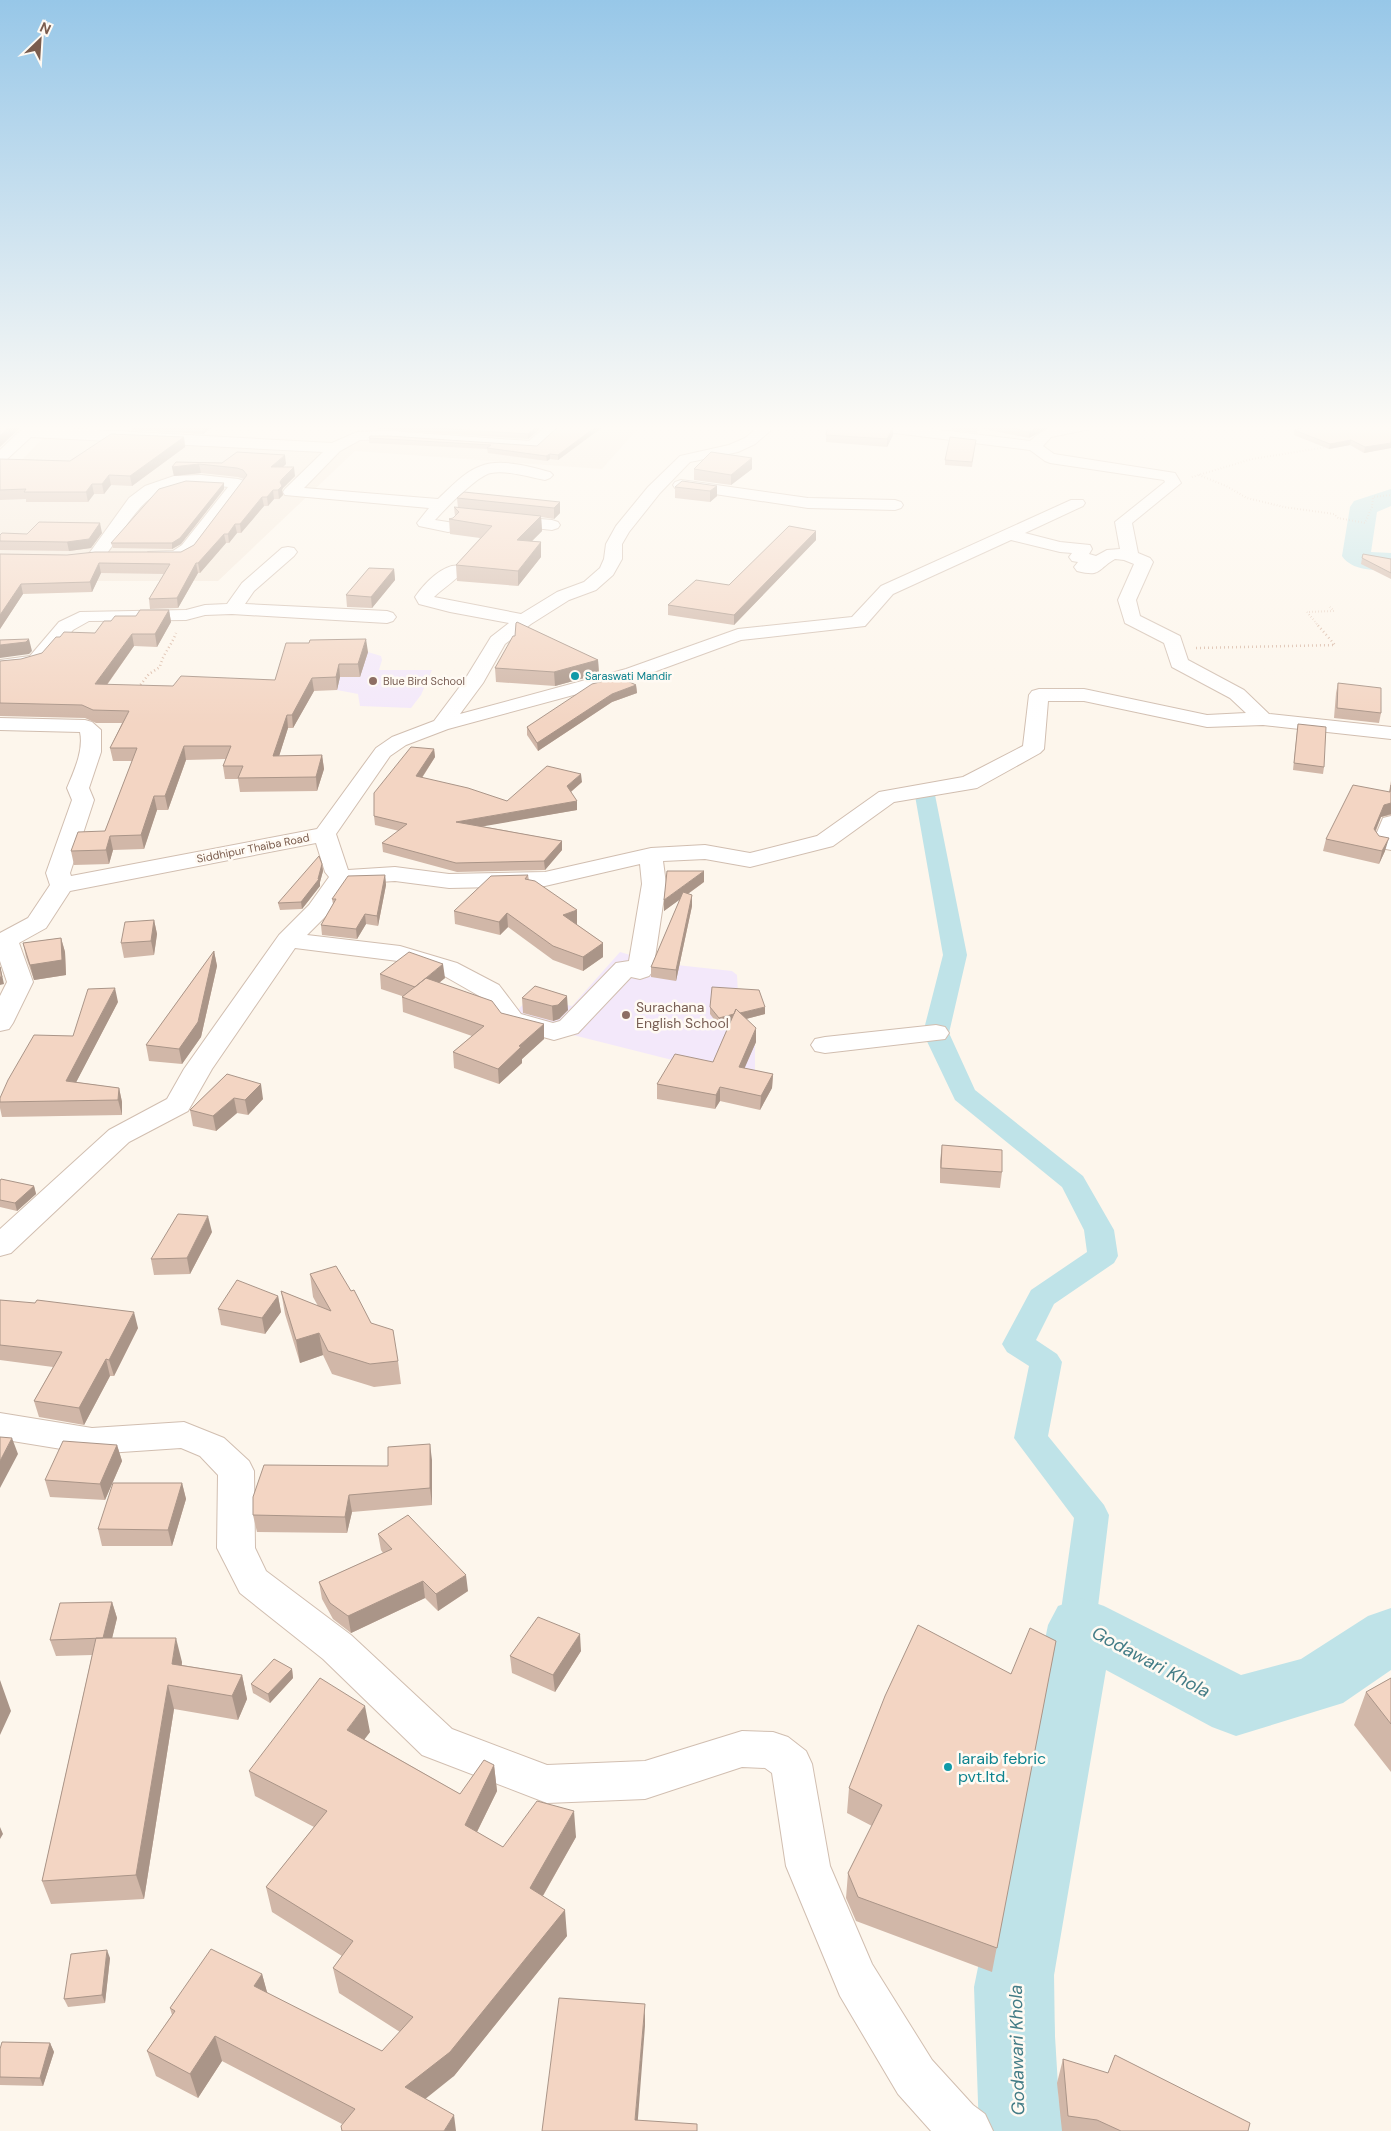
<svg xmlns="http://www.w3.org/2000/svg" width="1391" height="2131" font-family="'DM Sans',sans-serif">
	<rect width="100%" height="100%" fill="#fdf6ec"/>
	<path fill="#f5e8da" d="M378,426H640L602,469L355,451L218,581H0V482L54,427L353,446Z"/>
	<path fill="#f3e8fa" d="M368,652L381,656L382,660L379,670H432L421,695L411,708L360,706L358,694L337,690H316Z
		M620,952L658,963L732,971L737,975L739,1014L754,1032L755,1037V1077L708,1069L561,1032L513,1015L530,997L572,1006Z"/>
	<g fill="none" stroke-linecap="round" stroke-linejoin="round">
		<path fill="#bfe3e8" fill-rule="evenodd" d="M924,784L931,786L934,790L967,955L949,1033L975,1090L1083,1176L1114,1230L1118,1256L1114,1263L1054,1304L1036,1340L1057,1354L1062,1362L1048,1436L1104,1505L1109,1515L1054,1973L1056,2113L1049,2129L1046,2131L1017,2129L1010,2113V1973L1074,1518L1014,1438L1029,1366L1007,1352L1002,1344L1031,1290L1087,1252L1084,1230L1062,1187L955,1100L923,1033L943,955L914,790L917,786Z"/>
		<path fill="#bfe3e8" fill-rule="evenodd" d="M1391,489V506L1377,512L1371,552L1391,553V571C1374,570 1352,571 1342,556L1350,507L1354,501Z
			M1081,1598L1104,1606L1241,1675L1301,1659L1368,1616L1391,1608V1670L1343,1703L1236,1736L1212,1727L1106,1670L1052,1987L1059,2102L1071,2131H979L974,1987L1048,1625L1058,1606Z"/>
		<g stroke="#d1beb0" stroke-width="2">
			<path id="minor" d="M25,426L332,443L357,432L390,431L529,441L546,426H562L537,449L532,450L390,439L360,440L340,451L304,488L438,499C450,488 465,471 481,466C501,458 531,467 550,472L553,475L550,478L545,480C528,477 508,470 491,473C478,475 445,509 435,520L454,523L456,527L454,531L448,532L419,526L417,523L429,508L285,495L283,492L285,489L323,452L31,437L5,461L0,463V450Z
				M760,426H776L755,444L738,452L690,462L660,493L629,532L622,544V559L613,575L596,590L569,600L531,624L505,644L483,683L460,714L626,669L738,629L852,617L881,586L1071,500H1083L1085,503L1083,506L1025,533L1060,542L1090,545L1092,549L1089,554L1096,556L1107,550L1120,549L1115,522L1165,482L1164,480L1050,463L1045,461L1030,450L871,430L864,426H908L1030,441C1049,423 1068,426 1092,426L1090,429L1051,437L1043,446L1054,454L1175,473L1181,483L1132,523L1138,553L1150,558L1153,562L1136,600L1140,616L1180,636L1188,660L1244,690L1269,714L1391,727V739L1263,725L1207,727L1084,701H1048L1044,749L1040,753L977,788L894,802L833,846L750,867L705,859L663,861L666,884L653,971L649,976L640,979L631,977L578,1033L554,1040L503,1026L481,997L439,973L398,961L295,948L212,1069L188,1111L129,1142L11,1253L0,1256V1229L109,1130L167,1099L184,1069L279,935L309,905L329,877L325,872L316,843L70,891L46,928L19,943L33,982L13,1023L9,1029L0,1031V996L7,982L0,961V933L28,918L50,885L46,873L72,800L67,788C74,771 84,750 80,732L0,730V718L85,720L92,722L101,730V752L89,788L94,800L70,873L71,876L317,829L376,748L392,737L434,721L464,681L491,637L509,623L450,612L419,604L415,597C424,584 444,562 461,566L464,570C457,580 443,588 434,597L521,614L557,592L584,582L600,568L604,559L606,544L616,526L648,487L680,456L729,445L745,438ZM1011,540L1060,552L1072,553L1069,557L1072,561L1078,562L1074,567L1077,571C1102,577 1096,570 1115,559L1124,560L1134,564L1118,600L1125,623L1164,643L1172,667L1230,698L1246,713L1207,715L1084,689H1039L1032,691L1029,695L1023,746L963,777L879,792L817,836L750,853L705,845L651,848L545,872L449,874L395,867L348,870L336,834L390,756L406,745L448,729L640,677L741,640L865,626L893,594ZM640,864L642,884L629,961L616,963L560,1021L553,1023L521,1014L499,985L457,963L400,946L307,935L327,915L348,884L395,881L449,888L545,886Z
				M201,475L238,479L244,481L246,484C233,502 201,551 183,559C174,563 158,562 148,560L145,556L148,552L173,551L182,545L228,487C151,474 143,503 103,559L97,560L91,559L88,555L129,498L145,486L174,476Z
				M681,480L808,498L895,500L901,502L903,505L901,508L895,510L808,508L675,488L673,485L675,482Z
				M504,516L552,520L558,522L560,525L558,528L552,530L498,524L496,521L498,518Z
				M288,547L294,548L297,552L294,556L254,591L245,604L387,611L393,613L396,617L393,621L387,623L232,614L205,615L186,620L89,621L73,630L44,664L24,670L0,672V660L30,656L59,622L80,612L186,610L205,605L227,604L242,583L282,548Z
				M1391,816V850L1376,847L1373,842L1383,818Z
				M936,1025L945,1027L949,1033L945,1039L825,1053L815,1051L811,1045L815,1039L825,1037Z
				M0,1413L92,1428L184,1422L224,1438L249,1461L254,1471L255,1548L266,1571L351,1635L452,1729L547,1765L645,1761L742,1731L773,1732L788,1737L806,1751L812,1764L830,1866L872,1964L932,2060L973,2105L985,2114L993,2131H931L898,2094L840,1996L786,1866L772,1773L765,1768L742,1767L645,1799L547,1803L422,1755L323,1659L240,1593L217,1548L218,1475L200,1456L181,1448L92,1454L0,1439Z"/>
		</g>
		<path stroke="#d9b8a5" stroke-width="2" stroke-dasharray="0.5 2.5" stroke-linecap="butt" d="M1199,475L1226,486L1247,498L1284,507L1334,514L1338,518L1365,523L1372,507L1373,497L1391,495
			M1192,477L1252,459L1327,447
			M1317,624L1307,612L1334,611L1330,607"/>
		<path stroke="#d9b8a5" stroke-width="2.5" stroke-dasharray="1 3" stroke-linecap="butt" d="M1196,648L1335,645L1316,623
			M138,688L149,674L160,667C162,655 172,645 176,633"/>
		<use href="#minor" fill="#fff" fill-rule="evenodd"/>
	</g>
	<path fill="#d1b7a8" d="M131,426H214L203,434L132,430Z
		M378,426H543L528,439L378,429Z
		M559,426H604L558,460L550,459L547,461L488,453L487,449L369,443V438L537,446Z
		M952,426H1052L1029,438L978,428L977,433L952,430Z
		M893,428V435L887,447L826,442V435Z
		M1391,428V448L1364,453L1350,445L1329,449L1294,435V430Z
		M184,437L185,447L132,486L111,485L104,494H94L88,502H26V499L0,500V459L70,461Z
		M976,440L972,467L945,465V460Z
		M752,458V469L731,485L694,480V469Z
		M176,462L286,464L283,467L295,476L283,488L282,490L283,495L279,499H274L268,506H264L241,533H237L229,543H226L200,573H198L178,608L150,609L149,599L164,574L101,573L92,592L23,594L0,629V554L67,555L181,552L194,545L244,479L238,477L201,473L174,476L172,467Z
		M717,486V496L710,502L675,498V487Z
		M224,489L181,544L172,549L113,548L111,543Z
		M457,498L560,502V513L554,519L541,517L542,531L532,541L541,542V557L518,586L457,581L456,565L480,538L450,534L449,519L453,518L455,516L454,507L458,508Z
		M816,531V540L734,625L668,615V605L729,585Z
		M102,533L91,548L69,551L0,550V535L27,534Z
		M1362,558L1391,559V579L1361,564Z
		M394,569L395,580L372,608L347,607L346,595Z
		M169,610L171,622L157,647L134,646L107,685L173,686L275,680L368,652L360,677H340L337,690L314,691L293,728H288L279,756L322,755L324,769L317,791L240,792L238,779H225L223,766L226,759L186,760L168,810H157L144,849L113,850L109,864L74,865L71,851L105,831L132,761H113L110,748L122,723H96L85,718L0,716V661L21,659L42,653L95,633L111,621Z
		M515,636L598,660L599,674L555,686L496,682L495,668Z
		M1338,683L1381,713L1379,723L1334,718L1336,693Z
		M636,685L637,693L612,702L538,751L527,735V727Z
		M1298,724L1324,767L1323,774L1293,770L1297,731Z
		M434,749L435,757L422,778L507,801L582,782L571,792L577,810L481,826L562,841V850L545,870L457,872L383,852L382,843L399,831L375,825L374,816Z
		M1391,781V815L1381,817L1376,831L1385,851L1379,864L1323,851L1326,839L1389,792Z
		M322,864L323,871L320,882V886L302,909L280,910L278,903Z
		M385,875L386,885L378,926L366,924L357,939L322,935L321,925L333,904L332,899Z
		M528,875L529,880L577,924H576L603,943V957L583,971L553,960L508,927L500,935L455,924L454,911Z
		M704,882L688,894L692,895V906L676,981L651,977V967L680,899L664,911V900Z
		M154,920L157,934L154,955L124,958L121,943Z
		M61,938L65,952L66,975L34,980L26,957L23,943Z
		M214,951L217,966L201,1037L182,1064L149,1061L146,1045Z
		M380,974L445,978L439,983L501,1013L544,1039L522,1059V1063L499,1084L454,1068L453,1052L472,1036L403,1012L402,996L381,989Z
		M522,998L568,1010L559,1019L553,1021L523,1013Z
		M118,1002L76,1082L119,1088L122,1102V1115L2,1117L0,1108V1098L73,1036Z
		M710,1007L765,1014L746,1019L756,1042L744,1068L773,1074L772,1088L760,1110L720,1101L715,1109L657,1099V1084L713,1062L730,1023L719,1026L710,1014Z
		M227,1074L263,1099L248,1115L237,1113L216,1131L193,1126L190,1110Z
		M942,1145L1002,1172L1000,1188L940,1183V1161Z
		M0,1181L34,1186L36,1194L17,1211L0,1207Z
		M212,1232L190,1274L154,1275L151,1259Z
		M310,1274L351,1291L371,1323L398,1361L401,1384L374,1387L332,1374L323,1355L300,1363L285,1314L281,1291L318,1306L313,1297Z
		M278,1296L281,1312L265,1334L221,1325L218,1309Z
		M0,1300L138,1328L114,1376H110L84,1425L39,1417L34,1401L53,1367L0,1360Z
		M117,1445L122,1461L105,1500L50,1497L45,1480Z
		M432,1460V1505L352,1512L347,1533L257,1532L253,1515L388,1466Z
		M182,1483L186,1499L172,1546H102L98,1529Z
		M378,1534L468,1591L438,1611L425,1598L351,1633L333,1619L322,1599L319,1582L383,1553L381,1550Z
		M112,1602L117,1618L112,1638L182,1662V1665L242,1675L247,1699L238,1720L174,1709L144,1899L51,1904L42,1881L92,1655L56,1656L50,1640Z
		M1056,1641L992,1972L856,1921L846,1898L848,1873L872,1826L847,1813L849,1788L1011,1674Z
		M581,1651L555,1692L512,1673L510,1656Z
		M292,1669L293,1678L270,1703L253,1693L251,1684Z
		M1391,1678V1772L1354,1725L1366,1692Z
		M370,1732L364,1739L460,1794L494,1765L497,1791L477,1832L503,1847L576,1837L543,1896L567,1936L454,2076L342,2124L222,2061L198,2098L156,2076L147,2051L172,2015L170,2008L262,1974L267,1993L382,2051L400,2032L339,1993L333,1968L342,1956L272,1912L266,1887L314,1827L255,1796L249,1771Z
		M110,1958L105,2003L68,2007L64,1999Z
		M50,2043L54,2052L43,2086L0,2085V2049Z
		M1063,2059L1248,2131H1062L1057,2083Z"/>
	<path fill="#aa9588" d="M10,426H19L20,428L0,447V436Z
		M202,426H214L203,434Z
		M537,426H543L528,439V434Z
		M597,426H604L558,460V455Z
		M1040,426H1052L1029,438V432Z
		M893,428V435L887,447V439Z
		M184,437L185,447L132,486L130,476Z
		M1351,440L1350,445L1329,449L1330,444Z
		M1391,443V448L1364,453L1365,447Z
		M550,454V459L547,461L546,456Z
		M285,455L286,464L273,476L271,467Z
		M752,458V469L731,485V475Z
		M199,464L201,473L174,476L172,467Z
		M294,467L295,476L283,488L282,490L283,495L279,499L278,490L280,482Z
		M109,475L111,485L104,494L102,484Z
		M224,483V489L181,544L172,549V543Z
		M92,484L94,494L88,502L86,492Z
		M717,486V496L710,502V491Z
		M273,490L274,499L268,506L267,497Z
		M262,497L264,506L241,533L240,524Z
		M560,502V513L554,519V508Z
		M541,516L542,531L518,555L517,540Z
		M100,523L102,533L91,548L69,551L67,542Z
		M235,524L237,533L229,543L228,534Z
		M816,531V540L734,625V615Z
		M224,534L226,543L200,573L198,563Z
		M541,542V557L518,586V571Z
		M99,563L101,573L92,592L90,582Z
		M196,563L198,573L178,608L177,598Z
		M394,569L395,580L372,608L371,597Z
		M21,584L23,594L0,629V615Z
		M169,610L171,622L157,647L155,634Z
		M132,634L134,646L98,697L95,684Z
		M29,639L32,651L29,654L0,658V645Z
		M366,639L368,652L360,677L358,664Z
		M598,660L599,674L555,686L554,672Z
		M339,664L340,677L337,690L336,677Z
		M312,678L314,691L293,728L292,715Z
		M636,685L637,693L612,702L538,751L537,743L612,694Z
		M287,715L288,728L275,769L273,756Z
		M184,746L186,760L168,810L165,796Z
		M434,749L435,757L417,785L416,776Z
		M322,755L324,769L317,791L316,777Z
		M581,774L582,782L567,795V786Z
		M154,796L157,810L144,849L141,835Z
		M577,801V810L456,831V822Z
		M1391,803V814L1381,817L1371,841L1374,829L1384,805Z
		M110,836L113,850L109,864L106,850Z
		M1389,838L1385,851L1379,864L1382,851Z
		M562,841V850L545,870L544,861Z
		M322,864L323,871L320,882V886L302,909L301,902L318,879Z
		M704,871V882L664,911V900Z
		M385,875L386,885L378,926L377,916Z
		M692,895V906L676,981V970Z
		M577,910V924L564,929L563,915Z
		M507,913L508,927L500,935L499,922Z
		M365,914L366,924L357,939L356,929Z
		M154,920L157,934L154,955L151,941Z
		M61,938L65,952L66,975L34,980L30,965Z
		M603,943V957L583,971V957Z
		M214,951L217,966L201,1037L182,1064L179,1049Z
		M443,964L445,978L416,1001L415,987Z
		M0,966L4,984L0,985Z
		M115,988L118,1002L69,1096L66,1081Z
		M567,996L568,1010L559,1019L553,1021L552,1006Z
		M765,1007V1014L719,1026V1018Z
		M544,1024V1039L522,1059V1063L499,1084L498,1069L519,1046Z
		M756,1028V1042L739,1081V1067Z
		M773,1074L772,1088L760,1110L761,1096Z
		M261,1084L263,1099L248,1115L245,1100Z
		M720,1087V1101L715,1109L716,1095Z
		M119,1088L122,1102V1115L118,1100Z
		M234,1098L237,1113L216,1131L213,1116Z
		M34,1186L36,1194L17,1211L15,1203Z
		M208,1216L212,1232L190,1274L187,1258Z
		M278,1296L281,1312L265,1334L262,1318Z
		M134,1312L138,1328L114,1376L109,1360Z
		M319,1333L323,1355L300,1363L296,1340Z
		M106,1359L110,1376L84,1425L79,1408Z
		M12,1438L18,1454L0,1488V1461Z
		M430,1444L432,1460V1505L430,1488Z
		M117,1445L122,1461L105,1500L100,1484Z
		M182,1483L186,1499L172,1546L168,1530Z
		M349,1495L352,1512L347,1533L345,1517Z
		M466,1575L468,1591L438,1611L436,1594Z
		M423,1581L425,1598L351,1633L348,1616Z
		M112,1602L117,1618L108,1655L103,1638Z
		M580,1634L581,1651L555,1692L553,1675Z
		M176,1638L182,1662L178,1688L172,1664Z
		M292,1669L293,1678L270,1703L268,1694Z
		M242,1675L247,1699L238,1720L232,1696Z
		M0,1680L11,1711L0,1735Z
		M168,1685L174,1709L144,1899L136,1875Z
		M365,1706L370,1732L352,1756L347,1730Z
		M494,1765L497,1791L468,1850L465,1825Z
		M574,1811L576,1837L533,1913L530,1888Z
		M0,1827L3,1834L0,1839Z
		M565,1910L567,1936L454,2076L409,2112L405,2087Z
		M107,1950L110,1958L105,2003L102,1995Z
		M262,1974L269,1999L254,1986Z
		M645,2004V2026L637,2131L635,2120Z
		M215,2036L222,2061L198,2098L190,2074Z
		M50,2043L54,2052L43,2086L40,2078Z
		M454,2115L456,2131H444Z"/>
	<path fill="#f3d5c3" stroke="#aa9588" d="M0,426H10L0,436Z
		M405,426H537L528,434Z
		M559,426H597L558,455L550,454L546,456L487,448L491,445L369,438L370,436H389L537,446Z
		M828,426H882L893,428L887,439L826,435Z
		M1004,426H1040L1029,432Z
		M1309,426H1386L1391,428V443L1365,447L1351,440L1330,444L1294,430Z
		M111,434L184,437L130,476L109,475L102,484H92L86,492H24L26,489L0,490V459L70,461Z
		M950,437L976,440L972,462L945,460Z
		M237,452L285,455L271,467H294L282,479L280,482L282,486L278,490H273L267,497H262L240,524H235L228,534H224L198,563H196L177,598L149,599L170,564L99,563L90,582L21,584L0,615V554L67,555L95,552H181L194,545L247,475L243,470L237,468L199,464L172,467L176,462L222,463Z
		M711,452L752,458L731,475L694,469Z
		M186,481L224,483L180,538L172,543H111L159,489Z
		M682,481L717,486L710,491L675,487Z
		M464,492L560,502L554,508L457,498Z
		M454,507L541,516L517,540L541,542L518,571L456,565L492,526L449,519L453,518L459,512Z
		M39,522L100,523L89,539L67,542L0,541V535L2,533L27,534Z
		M789,526L816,531L734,615L668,605L696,580L729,585Z
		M1363,554L1391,559V573L1362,558Z
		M369,568L394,569L371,597L346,595Z
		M140,610H169L155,634H132L95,684L173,686L181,676L275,680L286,643H309L310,640L366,639L358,664H339L336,677L312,678L292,715H287L273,756L322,755L316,777L238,778L243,766H223L231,746H184L165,796H154L141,835L110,836L106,850L71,851L78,832L105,831L137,748H110L129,711L93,710L82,705L0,703V661L21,659L42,653L56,637H60L64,632L95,633L104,621H111L115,616H136Z
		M517,622L598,660L554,672L495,668L513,636H515L516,623Z
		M29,639L26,642L0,645V640Z
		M619,677L636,685L612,694L537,743L527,727L592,684Z
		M1338,683L1381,688V713L1337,708Z
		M1298,724L1326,727L1324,767L1294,763Z
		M411,747L434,749L416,776L468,788L507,801L547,766L581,774L567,786L577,801L456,822L562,841L544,861L456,863L382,843L407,824L374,816V793Z
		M1353,785L1390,792L1391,785V803L1384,805L1374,829L1379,836L1389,838L1382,851L1326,839Z
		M319,856L322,864L318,879H319L301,902L278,903Z
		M667,871H704L664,900Z
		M385,875L377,916L365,914L356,929L321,925L336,899H332L348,876Z
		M528,875L525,879L535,881L577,910L563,915L603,943L583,957L553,946L507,913L499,922L454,911L491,876Z
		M683,892L692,895L676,970L651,967Z
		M154,920L151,941L121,943L125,922Z
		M61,938L62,960L30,965L23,943Z
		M214,951L198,1022L179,1049L146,1045Z
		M409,952L443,964L415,987L380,974Z
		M0,967L2,977H0Z
		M426,978L492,1001L501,1013L544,1024L519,1046L521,1047L498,1069L453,1052L484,1026L402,997Z
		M535,986L567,996L558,1005L552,1006L522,998Z
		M712,987L759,990L765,1007L740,1013L736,1009L734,1014L719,1018L710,1007Z
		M115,988L66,1081L119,1088L118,1100L0,1102V1098L8,1080L34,1035L73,1036L88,989Z
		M736,1009L756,1028L739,1067L773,1074L761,1096L720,1087L716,1095L657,1084L675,1054L713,1062Z
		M227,1074L261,1084L245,1100L234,1098L213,1116L190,1110Z
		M942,1145L1002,1150V1172L941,1168Z
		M1,1179L34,1186L15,1203L0,1200V1181Z
		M178,1214L208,1216L187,1258L151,1259Z
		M336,1266L351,1291L354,1290L371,1323L393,1330L398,1361L370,1364L328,1351L319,1333L296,1340L281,1291L331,1311L310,1274Z
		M237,1280L278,1296L262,1318L218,1309Z
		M0,1300L35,1303L37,1300L134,1312L109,1360L106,1359L79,1408L34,1401L62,1352L0,1345Z
		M0,1437L12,1438L0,1461Z
		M63,1441L117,1445L100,1484L45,1480Z
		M430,1444V1488L349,1495L345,1517L253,1515V1497L264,1465L388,1466V1447Z
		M113,1483H182L168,1530L98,1529Z
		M408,1515L466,1575L436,1594L423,1581L348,1616L330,1603L319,1582L392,1549L378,1534Z
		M112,1602L103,1638L50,1640L60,1603Z
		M538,1617L580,1634L553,1675L510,1656Z
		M918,1625L1011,1674L1030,1628L1056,1641L997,1948L858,1897L848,1873L882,1805L849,1788L885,1696Z
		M96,1638H176L172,1664L242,1675L232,1696L168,1685L136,1875L42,1881Z
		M274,1659L292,1669L268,1694L251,1684Z
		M320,1678L365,1706L347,1730L460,1794L484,1760L494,1765L465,1825L503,1847L537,1801L574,1811L530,1888L565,1910L450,2052L405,2087L454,2115L444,2131H342L341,2126L355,2109L215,2036L190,2074L147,2051L175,2011L170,2008L211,1949L262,1974L254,1986L382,2051L413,2017L333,1968L353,1941L266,1887L327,1811L249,1771Z
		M1391,1678V1724L1366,1692Z
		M107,1950L102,1995L64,1999L71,1954Z
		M559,1998L645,2004L635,2120L697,2124V2131H542Z
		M2,2042L50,2043L40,2078L0,2077V2049Z
		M1115,2055L1250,2123L1248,2131H1121L1097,2120L1068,2116L1063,2059L1108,2073Z"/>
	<linearGradient id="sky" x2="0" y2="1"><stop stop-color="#97c7e8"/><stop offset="0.59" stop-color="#fefbf6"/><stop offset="1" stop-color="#fefbf6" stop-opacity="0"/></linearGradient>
	<rect width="1391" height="725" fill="url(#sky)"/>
	<g fill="#0f9aa8" stroke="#fffaf3" stroke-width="2">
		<circle cx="575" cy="676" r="5"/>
		<circle cx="948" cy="1767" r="5"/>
	</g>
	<g fill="#8d6e63" stroke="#fffaf3" stroke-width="2">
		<circle cx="373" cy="681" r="5"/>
		<circle cx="626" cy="1015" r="5"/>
	</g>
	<g text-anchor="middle" stroke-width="5" stroke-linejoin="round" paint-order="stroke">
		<g font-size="11" fill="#0d838f" stroke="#fffaf3" text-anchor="start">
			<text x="585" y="680">Saraswati Mandir</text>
		</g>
		<g font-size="11" fill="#785e54" stroke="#fffaf3" text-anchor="start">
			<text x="383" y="685">Blue Bird School</text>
		</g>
		<g font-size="11" fill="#7a5c4d" stroke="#fffaf3">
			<text transform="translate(253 848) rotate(-11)" y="4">Siddhipur Thaiba Road</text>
		</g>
		<g font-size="14" fill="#785e54" stroke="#fffaf3" text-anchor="start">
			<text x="636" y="1012">Surachana<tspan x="636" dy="16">English School</tspan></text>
		</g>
		<g font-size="16" fill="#0d838f" stroke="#fffaf3" text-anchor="start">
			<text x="958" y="1764">laraib febric<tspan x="958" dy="18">pvt.ltd.</tspan></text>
		</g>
		<g font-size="18" font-style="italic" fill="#437c86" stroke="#fffaf3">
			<text transform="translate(1151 1662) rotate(28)" y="6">Godawari Khola</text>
			<text transform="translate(1017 2050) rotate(-91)" y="6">Godawari Khola</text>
		</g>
	</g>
	<g transform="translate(40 40) rotate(25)" stroke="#fffaf3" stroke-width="4" paint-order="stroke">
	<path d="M0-4L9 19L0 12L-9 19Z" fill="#7a5c4d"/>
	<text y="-8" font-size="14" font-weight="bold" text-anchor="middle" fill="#7a5c4d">N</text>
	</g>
</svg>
